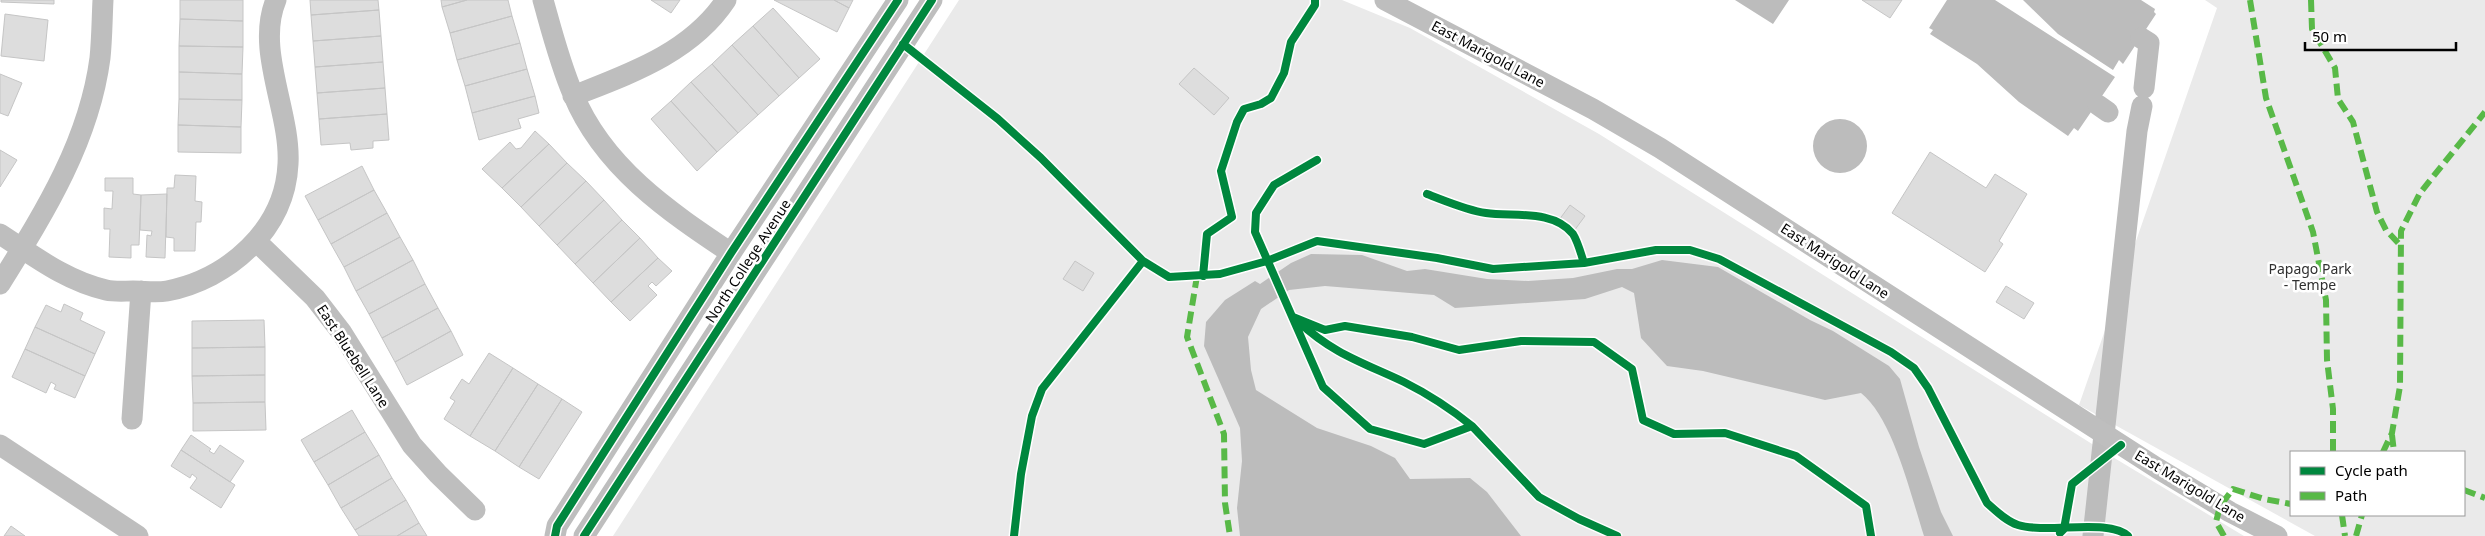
<svg xmlns="http://www.w3.org/2000/svg" width="2485" height="536" font-family="'Noto Sans',sans-serif">
	<rect width="100%" height="100%" fill="#fff"/>
	<path fill="#eaeaea" fill-rule="evenodd" d="M959,0H1342L1410,28L1599,134L2116,459L2244,536H613Z
		M2205,0H2485V536H2315L2079,405L2217,8ZM2464,452V515H2291V452Z"/>
	<path fill="#bcbcbc" d="M1735,0H1789L1773,24Z
		M1947,0H1995L2115,77L2078,131L2074,128L2068,136L2019,102L1977,64L1930,34L1933,30L1929,28Z
		M2023,0H2141L2155,9L2154,12L2156,14L2123,64L2119,60L2113,70L2058,34Z
		M1813 146a27 27 0 1 1 54 0a27 27 0 1 1-54 0Z
		M1311,254L1362,255L1407,271L1425,269L1487,279L1528,281L1573,278L1617,269H1632L1662,260L1718,267L1810,320L1833,331L1889,366L1900,379L1919,447L1941,512L1953,536H1924C1911,496 1893,418 1861,393L1825,400L1703,371L1667,366L1641,338L1634,293L1622,287L1585,299L1455,308L1434,295L1325,286L1289,290L1261,309L1248,337L1251,370L1256,390L1317,428L1371,446L1395,458L1410,479L1470,478L1487,492L1521,536H1240L1237,508L1242,461L1240,428L1204,346L1206,322L1225,300L1255,281L1260,284L1291,263Z"/>
	<g fill="none" stroke-linecap="round" stroke-linejoin="round">
		<path stroke="#bcbcbc" stroke-width="21" d="M2141,38L2149,43L2144,88
			M2098,105L2108,112
			M2093,536L2137,131L2142,106"/>
	</g>
	<path fill="#ddd" stroke="#c5c5c5" d="M1,0H54V4L1,2Z
		M180,0H243V21L180,19Z
		M310,0H378L379,10L311,15Z
		M441,0H467L442,7Z
		M467,0H508L512,16L450,33L442,7Z
		M651,0H680L671,13Z
		M774,0H834L849,8L837,32Z
		M834,0H853L849,8Z
		M1862,0H1902L1890,18Z
		M773,8L820,59L799,78L753,26Z
		M379,10L381,36L313,41L311,15Z
		M5,14L48,20L44,61L1,56Z
		M512,16L520,43L457,60L450,33Z
		M180,19L243,21V47L179,46Z
		M753,26L799,78L779,96L732,45Z
		M381,36L383,62L315,67L313,41Z
		M520,43L527,69L465,86L457,60Z
		M732,45L779,96L758,115L712,64Z
		M179,46L243,47L242,74L179,72Z
		M383,62L385,88L317,93L315,67Z
		M712,64L758,115L738,133L691,82Z
		M1194,68L1229,98L1214,115L1179,84Z
		M527,69L535,96L472,113L465,86Z
		M179,72L242,74V100L179,99Z
		M0,74L22,83L8,116L0,113Z
		M691,82L738,133L717,152L671,101Z
		M385,88L387,114L319,119L317,93Z
		M535,96L539,113L518,119L521,128L479,140L472,113Z
		M179,99L242,100L241,127L178,125Z
		M671,101L717,152L697,171L651,119Z
		M387,114L389,140L373,141V148L351,150L350,143L321,145L319,119Z
		M178,125L241,127V153L178,152Z
		M535,131L549,144L502,188L482,169L510,142L516,149L521,148Z
		M549,144L567,163L521,207L502,188Z
		M0,150L17,160L0,187Z
		M1930,152L1986,188L1995,174L2027,194L1999,241L2003,244L1985,272L1892,213Z
		M567,163L586,181L539,226L521,207Z
		M362,166L374,190L318,220L305,196Z
		M175,175L196,176L195,201L202,202L201,222H196L195,251H174V238L166,237L167,188H174Z
		M105,178H133V194L141,195L139,245H131V258L109,257L110,229H104V208L112,209L113,191H105Z
		M586,181L604,200L557,245L539,226Z
		M374,190L387,213L331,244L318,220Z
		M167,194L165,258L146,257L147,235L151,236L152,231L140,230L141,195Z
		M604,200L622,220L575,264L557,245Z
		M1570,205L1585,216L1574,231L1559,220Z
		M387,213L400,237L344,267L331,244Z
		M622,220L640,238L593,283L575,264Z
		M400,237L413,260L356,291L344,267Z
		M640,238L658,258L611,302L593,283Z
		M658,258L672,271L656,286L652,282L648,286L657,295L630,321L611,302Z
		M413,260L425,284L369,314L356,291Z
		M1075,261L1094,273L1083,291L1063,279Z
		M425,284L438,308L382,338L369,314Z
		M2006,286L2034,303L2024,319L1996,302Z
		M64,304L83,313L80,320L105,332L95,354L35,327L46,305L61,312Z
		M438,308L451,331L395,362L382,338Z
		M264,320L265,347L192,348V321Z
		M35,327L95,354L85,376L25,349Z
		M451,331L463,355L407,385L395,362Z
		M265,347V375L192,376V348Z
		M25,349L85,376L75,398L54,389L56,385L51,382L46,393L12,377Z
		M489,353L513,368L470,436L444,419L455,401L450,398L462,379L469,384Z
		M513,368L538,384L495,451L470,436Z
		M265,375V402L193,403L192,376Z
		M538,384L562,399L519,467L495,451Z
		M562,399L582,412L539,479L519,467Z
		M265,402L266,430L193,431V403Z
		M352,410L365,432L314,462L301,440Z
		M365,432L379,455L328,485L314,462Z
		M191,435L211,449L209,451L214,454L220,445L244,461L230,482L181,450Z
		M181,450L235,485L221,508L190,488L197,478L192,474L190,478L171,466Z
		M379,455L392,478L341,508L328,485Z
		M392,478L406,500L355,530L341,508Z
		M406,500L419,523L397,536H359L355,530Z
		M419,523L427,536H397Z
		M11,526L25,536H4Z"/>
	<g fill="none" stroke-linecap="round" stroke-linejoin="round">
		<path stroke="#bebebe" stroke-width="21" d="M543,0C552,32 560,64 573,94C603,167 668,211 731,253
			M1385,0L1593,109L1660,148L2157,468L2230,512L2277,536
			M573,96C629,74 691,53 726,0
			M0,234C34,256 66,281 106,290C115,292 124,291 133,291C144,291 156,293 167,291C228,279 285,230 288,164C291,112 255,50 276,0
			M256,241L315,298L342,333L412,445L438,474L475,510
			M0,284C44,213 89,142 100,58C102,39 102,19 103,0
			M132,419L141,291
			M0,445L138,536
			M555,536L557,526L731,253L898,0
			M584,536L932,0"/>
		<path stroke="#58b947" stroke-width="6" stroke-dasharray="12 6" stroke-linecap="butt" d="M2250,0L2266,98L2313,232L2326,300L2327,360L2333,409V452
			M2311,0L2312,29L2335,68L2338,99L2353,122L2377,212L2386,230L2401,246
			M1197,276L1187,337L1224,434L1225,503L1230,536
			M2392,435L2394,452
			M2383,452L2392,433L2400,386L2401,231L2420,193L2485,112
			M2464,490L2485,498
			M2342,515L2345,536
			M2224,536L2216,522L2220,506L2233,489L2264,499L2291,504
			M2356,536L2362,515"/>
		<g stroke="#fff" stroke-width="11">
			<path id="cycleway" d="M903,44L998,119L1041,158L1143,261L1169,277L1220,274L1267,261L1317,241L1437,258L1493,269L1584,263L1656,250H1690L1719,259L1891,352L1914,368L1928,388L1987,503C1996,511 2006,521 2018,525C2047,534 2109,518 2128,536
				M1317,160L1274,185L1256,213L1255,232L1323,387L1370,429L1424,444L1472,426L1539,497L1579,519L1617,536
				M1427,194C1446,201 1466,210 1486,213C1513,217 1553,209 1573,234C1578,242 1581,254 1584,263
				M1203,276L1207,234L1232,217L1221,171L1237,122L1244,109L1261,104L1271,98L1284,73L1291,42L1315,5V0
				M1293,317L1325,330L1345,326L1412,337L1459,350L1521,341L1594,342L1632,369L1643,420L1674,434L1725,433L1796,456L1866,506L1871,536
				M1299,322C1333,354 1364,363 1404,382C1428,394 1451,409 1472,426
				M2060,533L2064,529L2072,484L2121,445
				M555,536L557,526L731,253L898,0
				M584,536L932,0
				M1014,536L1021,474L1032,416L1042,389L1143,261"/>
		</g>
		<use href="#cycleway" stroke="#00873e" stroke-width="8"/>
	</g>
	<g text-anchor="middle" stroke-width="5" stroke-linejoin="round" paint-order="stroke">
		<g font-size="14" fill="#000" stroke="#fff">
			<text transform="translate(1488 54) rotate(28)" y="5">East Marigold Lane</text>
			<text transform="translate(748 261) rotate(-57)" y="5">North College Avenue</text>
			<text transform="translate(1835 261) rotate(33)" y="5">East Marigold Lane</text>
			<text transform="translate(353 356) rotate(57)" y="5">East Bluebell Lane</text>
			<text transform="translate(2190 486) rotate(31)" y="5">East Marigold Lane</text>
		</g>
		<g font-size="14" fill="#303030" stroke="#fff">
			<text x="2310" y="274">Papago Park<tspan x="2310" dy="16">- Tempe</tspan></text>
		</g>
	</g>
	<rect x="2290" y="451" width="175" height="65" fill="#ffffff" stroke="#999999"/>
	<rect x="2300" y="467" width="25" height="8" fill="#00873e" stroke="#999999"/>
	<text x="2335" y="476" font-size="15" fill="#000000">Cycle path</text>
	<rect x="2300" y="492" width="25" height="8" fill="#58b947" stroke="#999999"/>
	<text x="2335" y="501" font-size="15" fill="#000000">Path</text>
	<path d="M2305 42v8h151v-8" fill="none" stroke="#000000" stroke-width="2.5"/>
	<text x="2312" y="42" font-size="15" fill="#000000" stroke="#ffffff" stroke-width="4" paint-order="stroke">50 m</text>
</svg>
